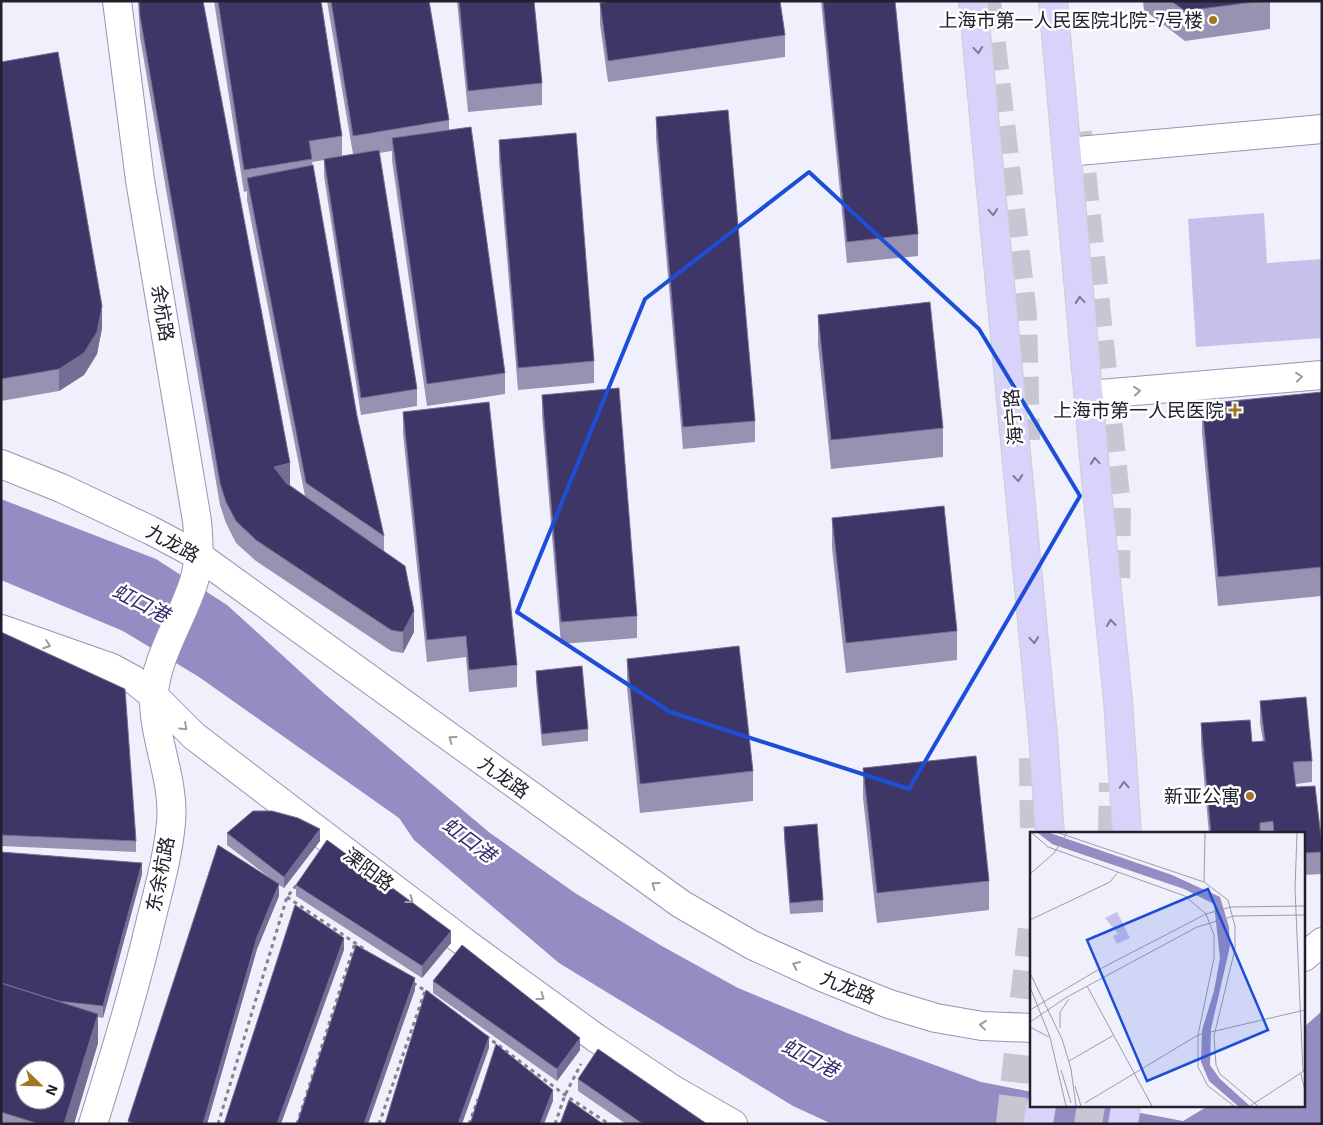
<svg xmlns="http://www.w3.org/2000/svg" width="1323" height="1125" font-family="'Exo 2','Noto Sans SC',sans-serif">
	<rect width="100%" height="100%" fill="#f0effc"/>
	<path fill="#c5c1eb" d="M1264,213L1267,263L1322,259V338L1196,347L1188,219Z"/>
	<path fill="#938dc4" d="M1,499L156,559L227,605L326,695L490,833L575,893L660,945L738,988L847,1033L981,1082L1032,1092V1106H1104L1183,1121L1208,1106H1304V1027L1322,1011V1124H832L793,1106L559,963L414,840L399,818L199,677L123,631L1,580Z"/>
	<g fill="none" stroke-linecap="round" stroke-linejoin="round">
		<path stroke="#c7c6d2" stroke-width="28" stroke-dasharray="28 14" stroke-linecap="butt" d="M987,1L1023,315L1026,440
			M1078,132L1117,506L1116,585
			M1033,758L1034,834
			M1112,834L1113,783
			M1010,1124L1032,927
			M1088,1124L1091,1106"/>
		<g stroke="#9795b3" stroke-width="30">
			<path id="minor" d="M1067,152L1322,129
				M1089,395L1322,375
				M1,464L61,488L150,530L199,556L681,904L752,945L822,977L889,1004L936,1018L982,1026L1032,1028
				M1,629L112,668L134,680L154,696L194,736L464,942L596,1038L672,1089L733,1124
				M1304,957L1322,942
				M93,1124C114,1056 135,989 151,920C159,888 168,855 171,823C175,779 153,739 154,696C154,661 184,615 194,581C200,561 199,542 197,521L140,180L117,1"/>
		</g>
		<g stroke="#ceced1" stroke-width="30">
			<path id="major" d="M973,1L1043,736L1050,834
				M1053,1L1096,480L1118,701L1127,834
				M1038,1124L1041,1106
				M1123,1124L1126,1106"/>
		</g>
		<path stroke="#83828e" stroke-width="3" stroke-dasharray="4 4" stroke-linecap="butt" d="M287,897L367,951
			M413,983L429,993
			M486,1036L565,1095L609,1124
			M218,1124L287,897L299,882
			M297,1124L355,943
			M379,1124L425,991
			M469,1124L478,1099
			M555,1124L565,1095L581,1064"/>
		<use href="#minor" stroke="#fff" stroke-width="28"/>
		<use href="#major" stroke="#d7d3fa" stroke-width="28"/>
	</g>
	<path fill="#9792b1" d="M138,1H203L290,485L305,496L247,200V191L244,192L214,1H321L342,136V156L353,154L327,1H429L449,120V130L505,373V394L427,406L392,160V151L379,153L417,389V406L361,415L324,176V160L312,162L357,416L384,536V552L414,632L403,653L391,651L256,561L236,543L226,523L220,505L140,37Z
		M457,1H534L542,83V105L468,112Z
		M821,1H895L918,234V256L847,263Z
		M1143,1H1270V29L1185,41L1144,10Z
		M600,3L785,35V57L608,82L600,24Z
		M1,62L102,328L97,354L84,375L59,391L1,401Z
		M656,117L755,421V442L683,449L656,139Z
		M499,140L594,361V383L518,390L499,162Z
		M818,315L943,428V457L831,469L818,345Z
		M1322,392V596L1218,606L1202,433V404Z
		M542,395L637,616V638L561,644L542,416Z
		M403,412L517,665V687L469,692L466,657L427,662L403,434Z
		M832,518L957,631V660L846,673L832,548Z
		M1,632L136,841V852L1,846Z
		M627,659L753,771V801L640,813L627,688Z
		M536,671L588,729V741L542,746L536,682Z
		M1260,701L1312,761V782L1296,784V787L1322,846V874L1304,875V834H1209L1201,745V723L1252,742L1263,741L1260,723Z
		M863,768L989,881V910L877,923L863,798Z
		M784,827L823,900V912L790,914L784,839Z
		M227,833L320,841L284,888L279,885V896L257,949L207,1124H128V1121L274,881L227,845Z
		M1,852L142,874L103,1018L98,1017V1043L74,1124H1Z
		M296,885L451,943L422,978L296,896Z
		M433,981L580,1050L557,1081L433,993Z
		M578,1079L707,1124H626L578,1091Z"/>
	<path fill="#736e93" d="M102,306V328L97,354L84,375L59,391V369Z
		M290,463V485L274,488V467Z
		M414,611V632L403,653V632Z
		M320,829V841L284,888V877Z
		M142,863V874L103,1018V1006Z
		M279,884V896L257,949L207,1124H203L257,937Z
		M451,931V943L422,978V966Z
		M344,938V950L281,1124H277Z
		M415,978V990L368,1124H364Z
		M98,1014V1043L74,1124H64Z
		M489,1037V1048L462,1124H458Z
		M580,1038V1050L557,1081V1069Z
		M553,1090V1101L544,1124H540Z"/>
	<path fill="#3e3666" stroke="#736e93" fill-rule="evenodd" d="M139,1H203L290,463L274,467L286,483L405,566L414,611L403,632L391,630L256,540L236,521L226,502L220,483L140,16Z
		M218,1H321L342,136L309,141L312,159L244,170Z
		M331,1H429L449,120L353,136Z
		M459,1H534L542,83L468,91Z
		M610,1H780L785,35L608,61L600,3Z
		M823,1H895L918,234L847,242Z
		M1171,1H1261L1185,11Z
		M58,52L102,306L97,332L84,353L59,369L1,379V62Z
		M728,110L755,421L683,427L656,117Z
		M471,127L505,373L427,384L392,138Z
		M576,133L594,361L518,368L499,140Z
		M379,150L417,389L361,398L324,159Z
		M313,165L357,416L384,536L306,483L247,178Z
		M930,302L943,428L831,440L818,315Z
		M619,388L637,616L561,622L542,395Z
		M1322,392V567L1218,577L1202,404Z
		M489,402L517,665L469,670L466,636L427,640L403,412Z
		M944,506L957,631L846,643L832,518Z
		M1,632L125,689L136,841L1,835Z
		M739,646L753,771L640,784L627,659Z
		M582,666L588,729L542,734L536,671Z
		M1306,697L1312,761L1293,762L1296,787L1315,786L1322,846V852L1304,853V834H1274L1273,821L1260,823V834H1211L1201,723L1250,720L1252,742L1265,741L1260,701Z
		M976,756L989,881L877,893L863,768Z
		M253,811H272L298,818L320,829L284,877L227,833Z
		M817,824L823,900L790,903L784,827Z
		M327,840L451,931L422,966L296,885Z
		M218,845L279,884L257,937L203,1124H135L128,1121Z
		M1,852L142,863L103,1006L58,1001L1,983Z
		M295,905L344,938L277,1124H224Z
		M356,945L415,978L364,1124H297Z
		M462,945L580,1038L557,1069L433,981Z
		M1,983L98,1014L64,1124H39L1,1112ZM25,1070H55V1100H25Z
		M426,990L489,1037L458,1124H385Z
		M496,1044L553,1090L540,1124H470Z
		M598,1049L707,1124H643L578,1079Z
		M569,1100L603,1124H560Z"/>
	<defs><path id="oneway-chevron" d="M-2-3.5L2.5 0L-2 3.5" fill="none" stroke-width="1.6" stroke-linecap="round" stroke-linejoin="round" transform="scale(1.25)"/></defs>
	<g stroke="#7c7a93">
		<use href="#oneway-chevron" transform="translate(978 50) rotate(85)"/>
		<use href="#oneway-chevron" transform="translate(993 212) rotate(85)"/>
		<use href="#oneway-chevron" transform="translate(1080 300) rotate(-95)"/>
		<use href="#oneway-chevron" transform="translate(1095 461) rotate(-95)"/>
		<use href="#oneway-chevron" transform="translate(1018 478) rotate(85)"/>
		<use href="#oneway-chevron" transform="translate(1111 623) rotate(-96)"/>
		<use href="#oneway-chevron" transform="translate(1034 640) rotate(85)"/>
		<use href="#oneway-chevron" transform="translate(1124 785) rotate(-94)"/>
	</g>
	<g stroke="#9b9ba0">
		<use href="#oneway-chevron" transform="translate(1299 377) rotate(-5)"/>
		<use href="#oneway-chevron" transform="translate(1137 391) rotate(-5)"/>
		<use href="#oneway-chevron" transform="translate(47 645) rotate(20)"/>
		<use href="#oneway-chevron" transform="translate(184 727) rotate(43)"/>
		<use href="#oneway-chevron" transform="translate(452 739) rotate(-144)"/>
		<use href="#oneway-chevron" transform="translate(655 885) rotate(-144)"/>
		<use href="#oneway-chevron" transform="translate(410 900) rotate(37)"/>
		<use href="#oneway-chevron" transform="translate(796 965) rotate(-156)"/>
		<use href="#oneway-chevron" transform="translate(541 997) rotate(36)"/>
		<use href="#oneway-chevron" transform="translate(983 1025) rotate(-174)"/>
	</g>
	<path fill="none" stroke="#1d4ed8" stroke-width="4" stroke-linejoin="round" d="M809,172L979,329L1080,496L909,789L670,712L517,612L645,299Z"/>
	<g fill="#a17727" stroke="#fff" stroke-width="2">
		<circle cx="1213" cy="20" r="5"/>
		<path d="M1232.5 402.5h5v5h5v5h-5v5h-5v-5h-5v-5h5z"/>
		<circle cx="1250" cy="796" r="5"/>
	</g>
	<g text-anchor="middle" stroke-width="5" stroke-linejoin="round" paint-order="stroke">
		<g font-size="19" fill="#21202c" stroke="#fff" text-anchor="end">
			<text x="1203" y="27">上海市第一人民医院北院-7号楼</text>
			<text x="1224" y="417">上海市第一人民医院</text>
			<text x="1240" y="803">新亚公寓</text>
		</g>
		<g font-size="19" fill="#21202c" stroke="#fff">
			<text transform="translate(163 313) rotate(81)" y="7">余杭路</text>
			<text transform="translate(1013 417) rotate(-95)" y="7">海宁路</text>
			<text transform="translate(173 543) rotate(29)" y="7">九龙路</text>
			<text transform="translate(504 777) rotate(36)" y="7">九龙路</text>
			<text transform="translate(369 869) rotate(37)" y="7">溧阳路</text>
			<text transform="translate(160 874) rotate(-79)" y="7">东余杭路</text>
			<text transform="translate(848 987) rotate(22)" y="7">九龙路</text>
		</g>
		<g font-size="20" font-style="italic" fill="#37286b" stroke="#fff">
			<text transform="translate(141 603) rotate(27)" y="7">虹口港</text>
			<text transform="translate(469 840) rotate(37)" y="7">虹口港</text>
			<text transform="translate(810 1058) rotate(27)" y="7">虹口港</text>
		</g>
	</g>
	<g transform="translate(1030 832)">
		<rect width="275" height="275" fill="#f0effc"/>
		<path d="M87,80L100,106L87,112L83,104L88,102L75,86Z" fill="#c5c1eb"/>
		<path d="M8,1H20L142,43L190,65L199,95L200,114L181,197L180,233L190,247L220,274H208L179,249L171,230L172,198L184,159L190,126L184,72L154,57L22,12Z" fill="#938dc4"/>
		<path fill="none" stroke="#9d9ca9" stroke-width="1" d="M2,1L18,15L155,64L176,82L184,103V126L168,203V235L178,254L204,274M29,1L174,50L198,68L205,94V117L184,204L186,233L190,242L228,274M267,1L265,57L273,240M0,42L24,21L37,1M174,50L175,1M0,88L80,50L88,40M0,141L32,207L41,237L46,274M57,154L122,274M0,155L20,205L36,274M0,178L66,139L176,82L201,75L275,74M0,190L37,165L167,95L204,84L275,83M0,195L19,205M30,196V180L39,167M39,229L84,203M31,238L41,271M271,242L275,259M45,254L51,274M55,271L168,203L275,178M220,274L274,239"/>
		<path fill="#1d4ed8" fill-opacity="0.15" stroke="#1d4ed8" stroke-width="2.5" d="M178,57L238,198L117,249L57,108Z"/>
		<rect width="275" height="275" fill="none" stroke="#21202c" stroke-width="2.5"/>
	</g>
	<rect width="1323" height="1125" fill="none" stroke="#21202c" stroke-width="5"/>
	<g transform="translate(40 1085) rotate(113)"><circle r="24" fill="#ffffff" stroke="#a6a6ab"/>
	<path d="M0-4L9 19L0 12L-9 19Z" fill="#a17727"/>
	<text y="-8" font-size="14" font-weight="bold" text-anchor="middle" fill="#21202c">N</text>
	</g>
</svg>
